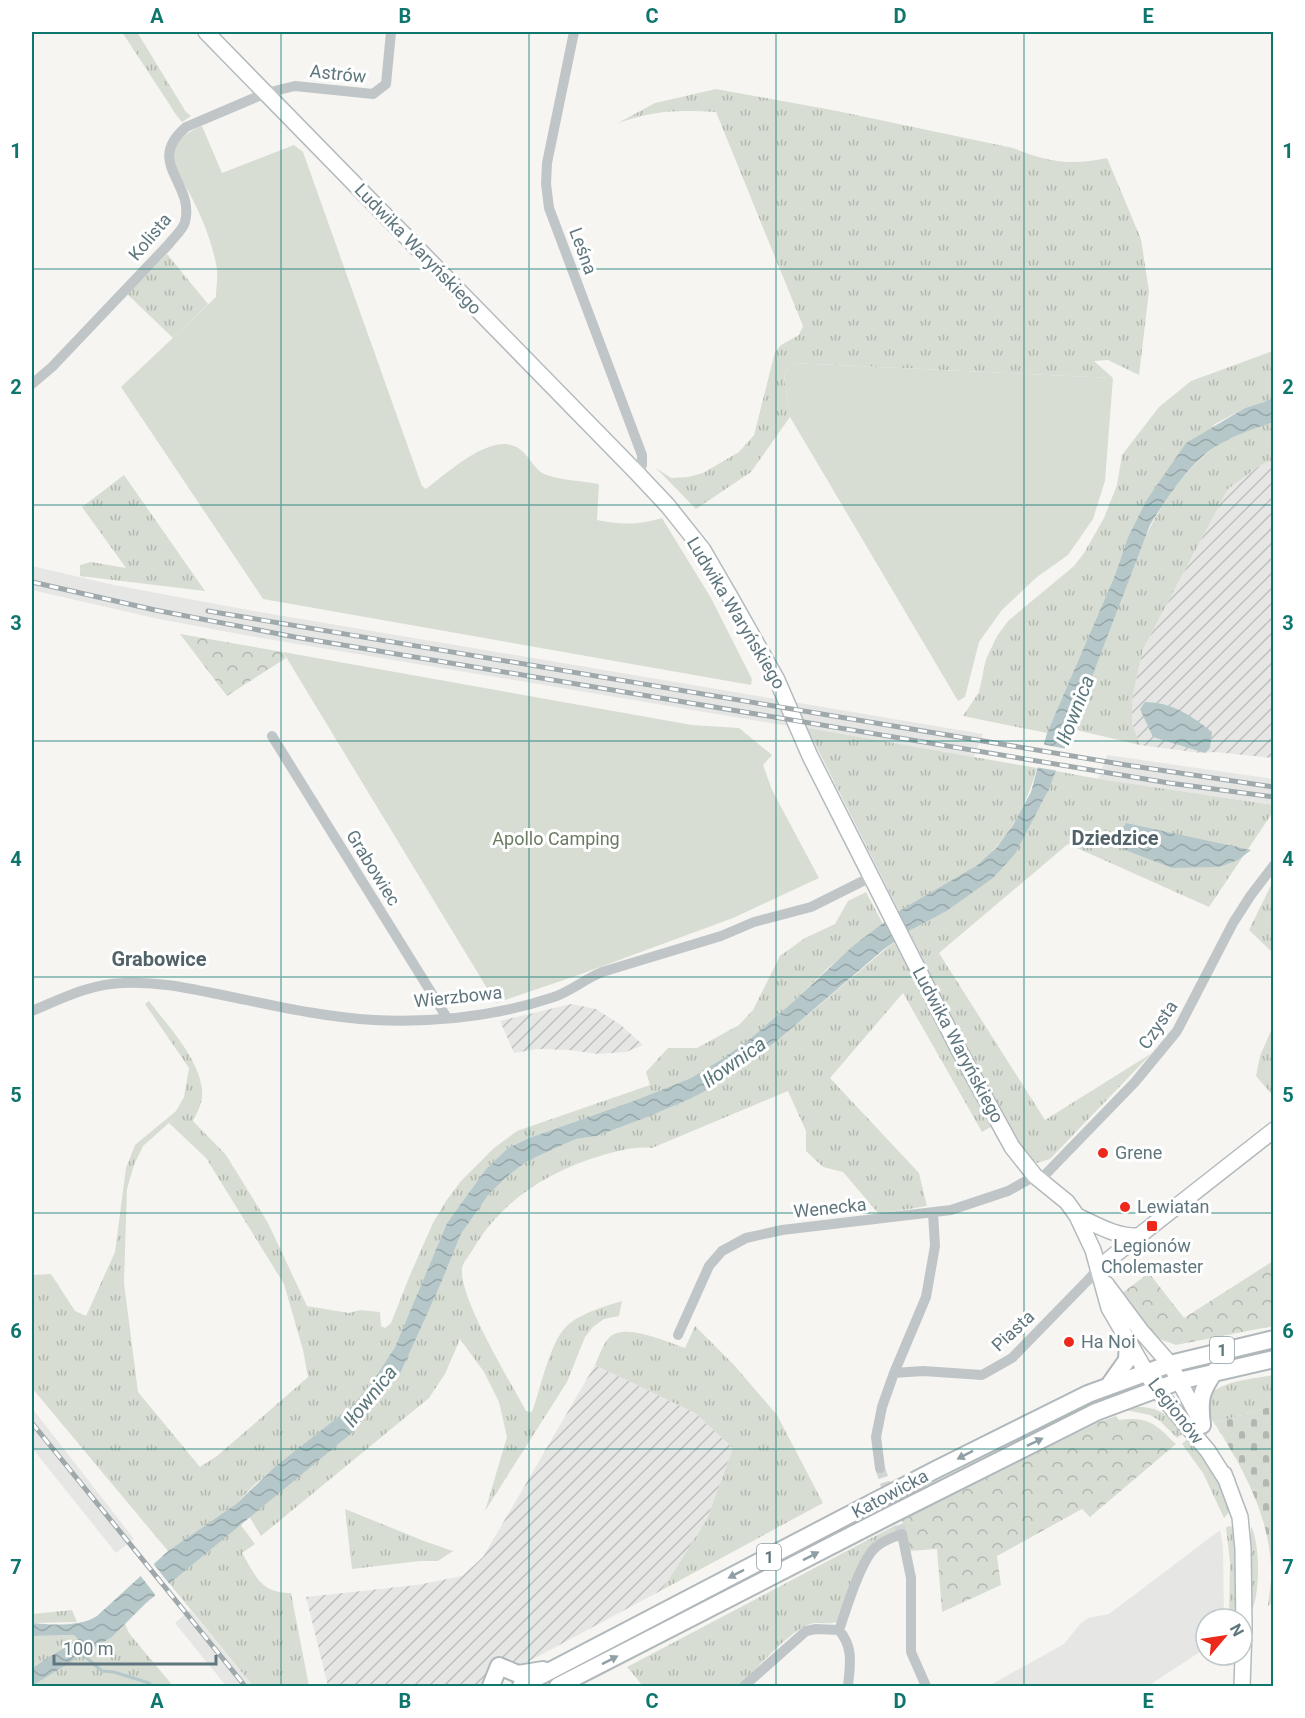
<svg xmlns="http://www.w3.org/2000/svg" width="1305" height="1718" font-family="Roboto,sans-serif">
	<defs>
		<pattern id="industrial-furrows" width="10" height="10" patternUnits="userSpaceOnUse" patternTransform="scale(1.5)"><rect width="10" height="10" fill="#e6e7e5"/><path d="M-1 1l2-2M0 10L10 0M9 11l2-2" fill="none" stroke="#bec0bf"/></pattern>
		<pattern id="grass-tufts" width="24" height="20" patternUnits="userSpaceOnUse" patternTransform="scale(1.5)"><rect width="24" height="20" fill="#d8ddd3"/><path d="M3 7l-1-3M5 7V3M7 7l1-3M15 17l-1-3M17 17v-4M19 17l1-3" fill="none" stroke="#b2b8b0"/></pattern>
		<pattern id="forest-crowns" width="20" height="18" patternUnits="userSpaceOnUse" patternTransform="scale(1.5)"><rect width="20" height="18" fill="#d8ddd3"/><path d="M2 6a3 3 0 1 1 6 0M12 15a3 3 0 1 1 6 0" fill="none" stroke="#b2b8b0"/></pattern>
		<pattern id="cemetery-stones" width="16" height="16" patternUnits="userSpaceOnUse" patternTransform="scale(1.5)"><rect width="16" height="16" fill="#d8ddd3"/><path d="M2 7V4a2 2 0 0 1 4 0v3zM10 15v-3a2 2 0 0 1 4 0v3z" fill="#b2b8b0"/></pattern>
		<pattern id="water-waves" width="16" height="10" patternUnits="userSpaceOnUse" patternTransform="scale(1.5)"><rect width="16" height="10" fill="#b6c7c9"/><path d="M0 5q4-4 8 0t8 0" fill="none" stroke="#97a6a8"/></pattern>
	</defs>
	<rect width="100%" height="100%" fill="#f6f5f2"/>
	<path fill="#e6e7e5" d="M32,566L114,585L248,610L983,734L974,757L244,635L154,618L32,590Z
		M1107,755L1273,779V805L1098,779Z
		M32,1408L134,1539L116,1553L32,1448Z
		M1220,1530L1223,1547L1224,1619H1206V1648L1148,1686H993L992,1684L1064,1644L1080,1624L1088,1618L1109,1614Z
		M190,1610L253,1686H226L175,1623Z"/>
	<path fill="url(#industrial-furrows)" d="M1273,460V758L1215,752L1201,753L1140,745L1132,723V699L1143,649L1228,489L1259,466Z
		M571,1004L596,1009L621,1025L643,1045L626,1052L598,1054L569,1050L538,1049L514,1053L500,1021Z
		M595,1365L695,1413L733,1448L707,1519L662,1590L483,1686H328L306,1597L417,1585L462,1576L483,1557Z"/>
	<path fill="url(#grass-tufts)" fill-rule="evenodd" d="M122,32H137L186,112L191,116L182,122L177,116Z
		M716,89L837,111L1013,148C1047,162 1071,166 1107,158L1141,239L1149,291L1139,375L1108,360L1094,361L1113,378L793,363L784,373L790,417L751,472L696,509L656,468L671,478L688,477L703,473L739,452L754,435L775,352L781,345L799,335L803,326L716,112C676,110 657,110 618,123L655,103Z
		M167,254L208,304L173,338L127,294Z
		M1273,351V399L1245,408L1215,424L1146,501L1128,537L1115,575L1047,733L963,716L979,692L986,659L997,636L1008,621L1074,566L1084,553L1104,518L1117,485L1122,455L1159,407L1191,381Z
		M1273,422V460L1259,466L1228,489L1143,649L1132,699V723L1140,745L1072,729C1086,690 1101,651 1115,613C1138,551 1156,498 1207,453C1225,437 1252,430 1273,422Z
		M124,475L205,591L80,576V565L91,562L126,568L82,507Z
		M807,728L1037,768C1027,805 1008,840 978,864C958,881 923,898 899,911Z
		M1056,771L1099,779L1273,805V812L1209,907L1068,844L939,953L1045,1120L1152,1053L1050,1159L1037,1163L1023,1150L1002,1117L909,931L945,912L1041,805Z
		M1273,881L1274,953H1273L1249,930Z
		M866,892L883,924L828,968L794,1001L751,1038L725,1057L691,1078L636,1100L529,1138L508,1148L486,1169L447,1223L395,1347L371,1384L352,1406L254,1485L236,1504L168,1551L32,1388V1275L51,1274L75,1311L86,1316L115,1252L126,1168L135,1145L176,1111L184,1097L189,1068L145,1004L149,1001C168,1026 210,1070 201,1103C199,1109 196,1115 193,1121L226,1155L268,1223L307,1306L349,1313L360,1310L380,1312L381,1326L385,1328L391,1323L410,1275L433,1223L446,1201L461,1181L494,1148L517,1131L650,1085L646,1072L668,1048H697L739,1025L753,1010L780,956L805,938L835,924L848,901ZM169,1123L206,1158L284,1284L303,1350L308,1377L217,1456L200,1467L138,1392L124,1283L127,1189L134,1165L143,1146Z
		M894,942L991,1127L982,1132L903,993L830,1078L919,1173L927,1206L879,1214L843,1172L823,1167L806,1151V1131L788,1091L652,1148C634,1146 620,1151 603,1155C549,1171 502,1200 473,1249C470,1255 462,1263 462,1269C459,1298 511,1383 526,1411L532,1412C541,1388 550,1338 570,1323C585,1312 605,1306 622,1301L619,1316L604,1319L593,1327L585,1337L567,1382L485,1511L507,1437L499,1402L484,1372L460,1339L445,1374L429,1398L261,1536L249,1516L353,1432L400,1374L439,1288L461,1234L489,1194L509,1175L526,1162L549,1151L576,1139L597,1136L645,1118L690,1099L719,1084L778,1040Z
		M1273,1026V1096L1256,1076L1260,1056Z
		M695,1326L734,1365L777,1415L823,1503L662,1590L707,1519L733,1448L695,1413L595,1365C599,1357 602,1346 608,1339C622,1321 666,1342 685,1348Z
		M1273,1375V1406L1214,1423C1185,1382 1249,1380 1273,1375Z
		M1135,1407C1159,1406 1169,1416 1185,1432L1177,1438L1160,1421L1150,1415L1125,1410Z
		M1189,1437L1219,1480L1231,1510L1224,1518L1203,1473L1182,1444Z
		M345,1509L424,1541L453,1551L438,1561H420L352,1569Z
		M240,1524L255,1544L242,1553C256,1576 260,1593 291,1593L309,1686H253L169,1583Z
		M896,1525L897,1532L873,1544L865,1552L838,1621C829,1626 819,1621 810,1624C792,1629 753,1672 738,1686H643L627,1667Z
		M1228,1526L1233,1527L1236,1555V1619H1229L1230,1562L1226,1528Z
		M1251,1526C1260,1544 1260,1588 1253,1608H1251Z
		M72,1610L77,1622L32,1623V1614Z
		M125,1624L129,1633L173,1686L96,1685L92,1686H32L112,1637Z
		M75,1635L78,1639L32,1668V1636Z"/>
	<path fill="url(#forest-crowns)" d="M180,634L283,652L286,658L227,696Z
		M1273,1261V1326L1176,1345L1157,1338L1122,1293L1149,1273L1184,1318Z
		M1116,1416L1119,1420C1149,1416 1155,1424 1176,1444L1090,1517L1082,1509L997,1556L1001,1585L942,1612L937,1549L909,1551L902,1520L1099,1422Z"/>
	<path fill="url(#cemetery-stones)" d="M1273,1406L1274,1602L1268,1606C1269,1594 1272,1581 1271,1569C1270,1517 1242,1465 1214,1423Z"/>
	<path fill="#d8ddd3" d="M202,126L222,173L294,145L303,152L422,486L426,489C446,474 488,435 514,446C528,451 532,468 544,474C558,480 583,481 599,484L597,520C621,525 638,525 662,518L711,598L752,679L751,685L263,599L121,387L216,297C216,288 218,278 217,269C213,246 204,222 194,202C187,187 174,171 174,155C175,139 189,131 202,126Z
		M793,363L1113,378L1105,481L1093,519L1068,555L1037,577L1002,610L979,642L965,697L958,701L790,417L784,373Z
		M283,652L692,725L739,728L772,755L763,765L772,790L819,878L733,918L584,973L496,1003Z"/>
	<path fill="url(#water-waves)" d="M1273,399V422C1252,430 1227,437 1209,451C1185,470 1166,499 1150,525L1049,789L1015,854L993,878L945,912L909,931L883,950L778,1040L719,1084L690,1099L645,1118L597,1136L576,1139L549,1151L526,1162L509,1175L489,1194L461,1234L439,1288L400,1374L353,1432L146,1603L112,1637L32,1686V1668L78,1639L74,1635L32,1636V1623C51,1625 80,1627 97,1616L168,1551L236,1504L276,1466L352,1406L371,1384L395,1347L447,1223L486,1169L508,1148L529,1138L636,1100L691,1078L725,1057L751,1038L794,1001L853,946L899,911L976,866L997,847L1013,825L1031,792L1047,733L1115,575L1128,537L1146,501L1186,443L1245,408Z
		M1145,702C1172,702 1192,716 1212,732L1210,748L1205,753L1153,737L1140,709Z
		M1126,823L1251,850L1238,860L1219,867L1172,868L1112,845Z"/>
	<path fill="#f6f5f2" d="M1041,744L1067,749L1059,771L1035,767Z
		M152,1562L171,1586L157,1597L139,1574Z"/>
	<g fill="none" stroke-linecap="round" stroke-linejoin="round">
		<path stroke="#b6c7c9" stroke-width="3" d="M82,1654L102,1671L114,1672L149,1683L152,1686"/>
		<path stroke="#d0d5d5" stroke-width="10" stroke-dasharray="10 5" stroke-linecap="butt" d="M880,1468L902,1534"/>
		<g stroke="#b3babd" stroke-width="18">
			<path id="secondary" d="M206,32L637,473L668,506L703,550L732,600L777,680L810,756L960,1052L1012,1147L1035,1176L1067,1202L1077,1216L1093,1250L1109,1308L1156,1389L1208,1451L1227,1481
				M1077,1216C1097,1225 1116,1237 1138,1236
				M1098,1268L1274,1130
				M1106,1284L1141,1331L1170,1364L1202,1424
				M1224,1474L1240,1517L1243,1549L1244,1629L1242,1686"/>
		</g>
		<g stroke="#b1b8bb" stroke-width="20">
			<path id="primary" d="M1110,1384L1127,1360L1128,1341
				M1202,1425C1199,1400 1200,1392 1215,1371
				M491,1686L499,1666L518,1674L543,1670
				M521,1686L935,1470L1088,1394L1170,1364L1274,1339
				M558,1686L887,1517L1096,1412L1179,1381L1274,1359"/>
		</g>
		<path stroke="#c0c6c8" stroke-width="10" d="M574,32L547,163L546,184L549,208L642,455V465L637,473
			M32,384L52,367L168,245C173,238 183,230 185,222C195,182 144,163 186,127L266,93L295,86L373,94L386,84L391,32
			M272,736L447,1018
			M32,1011C61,999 90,984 122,983C157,981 188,988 222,995C272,1005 322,1017 374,1020C435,1023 497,1016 554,997C571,991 585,979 602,972L721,936L754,922L811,907L871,877
			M1040,1180L1135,1082L1177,1031L1233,923L1251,895L1274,865
			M678,1335L709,1266L722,1251L746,1238L782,1230L951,1210L1008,1191L1035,1176
			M894,1373L923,1371L982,1375L1012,1358L1090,1278L1098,1268
			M880,1468L876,1437L882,1407L894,1373L926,1297L935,1246L933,1213
			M839,1630C846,1610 861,1559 876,1547C883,1541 893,1537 902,1534L911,1578V1652L926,1686
			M744,1686L806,1631L816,1629L839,1630C854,1648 850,1664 848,1686"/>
		<use href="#secondary" stroke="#fff" stroke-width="15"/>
		<use href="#primary" stroke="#fff" stroke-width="16"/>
		<g stroke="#9fa9ac" stroke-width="5">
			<path id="rail" d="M32,582L155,610L295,637L1169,783L1274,797
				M208,611L1126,765L1274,787
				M32,1423L245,1686"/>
		</g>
		<use href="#rail" stroke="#fff" stroke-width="3" stroke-dasharray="9" stroke-linecap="butt"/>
	</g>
	<defs><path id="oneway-solid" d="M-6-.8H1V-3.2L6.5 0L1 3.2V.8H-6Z" transform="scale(1.5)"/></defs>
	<g fill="#8f9fa5">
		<use href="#oneway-solid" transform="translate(1035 1442) rotate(-26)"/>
		<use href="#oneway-solid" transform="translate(965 1455) rotate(153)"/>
		<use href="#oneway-solid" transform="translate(811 1556) rotate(-27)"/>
		<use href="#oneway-solid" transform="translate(736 1574) rotate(153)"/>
		<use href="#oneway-solid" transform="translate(610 1660) rotate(-27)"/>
	</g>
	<path fill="none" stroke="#0f766e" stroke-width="1.5" stroke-opacity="0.55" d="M281,32V1686M529,32V1686M776,32V1686M1024,32V1686M32,269H1274M32,505H1274M32,741H1274M32,977H1274M32,1213H1274M32,1449H1274"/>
	<g fill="#ec291b" stroke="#fff" stroke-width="2">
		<circle cx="1103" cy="1153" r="6"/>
		<circle cx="1125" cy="1207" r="6"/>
		<rect x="1146" y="1220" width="12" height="12" rx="3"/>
		<circle cx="1069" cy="1342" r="6"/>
	</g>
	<g text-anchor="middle" stroke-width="6" stroke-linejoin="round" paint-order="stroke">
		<g fill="#fff" stroke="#8f9fa5" stroke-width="1.5">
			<rect x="1210" y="1337" width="24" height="26" rx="4.5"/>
			<rect x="757" y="1544" width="24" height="26" rx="4.5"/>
		</g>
		<g font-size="16" font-weight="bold" fill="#5f767e">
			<text x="1222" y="1356">1</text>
			<text x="769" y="1563">1</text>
		</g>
		<g font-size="18" fill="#5f767e" stroke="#fff">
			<text transform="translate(338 74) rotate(6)" y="6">Astrów</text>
			<text transform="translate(150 237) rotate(-50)" y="6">Kolista</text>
			<text transform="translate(418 249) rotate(46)" y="6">Ludwika Waryńskiego</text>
			<text transform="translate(583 251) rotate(70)" y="6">Leśna</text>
			<text transform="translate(736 613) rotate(59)" y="6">Ludwika Waryńskiego</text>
			<text transform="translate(373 868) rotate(58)" y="6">Grabowiec</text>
			<text transform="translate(458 997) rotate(-6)" y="6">Wierzbowa</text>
			<text transform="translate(1158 1025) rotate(-56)" y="6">Czysta</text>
			<text transform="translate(958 1045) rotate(62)" y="6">Ludwika Waryńskiego</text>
			<text transform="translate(830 1208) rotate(-6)" y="6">Wenecka</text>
			<text transform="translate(1013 1331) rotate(-43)" y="6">Piasta</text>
			<text transform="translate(1176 1411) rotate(52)" y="6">Legionów</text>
			<text transform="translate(890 1494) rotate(-28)" y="6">Katowicka</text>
		</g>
		<g font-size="18" fill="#6b7b62" stroke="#fff">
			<text x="556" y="845">Apollo Camping</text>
		</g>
		<g font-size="18" fill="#5f767e" stroke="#fff" text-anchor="start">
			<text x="1115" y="1159">Grene</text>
			<text x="1137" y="1213">Lewiatan</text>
			<text x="1152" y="1252" text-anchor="middle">Legionów<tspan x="1152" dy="21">Cholemaster</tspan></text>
			<text x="1081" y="1348">Ha Noi</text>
		</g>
		<g font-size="20" font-style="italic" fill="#5a777b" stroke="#fff">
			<text transform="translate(1075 710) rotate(-69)" y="7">Iłownica</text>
			<text transform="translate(734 1062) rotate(-35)" y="7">Iłownica</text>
			<text transform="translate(370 1396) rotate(-51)" y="7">Iłownica</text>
		</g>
		<g font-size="20" font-weight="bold" fill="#516369" stroke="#fff">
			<text x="1115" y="845">Dziedzice</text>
			<text x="159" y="966">Grabowice</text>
		</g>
	</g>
	<rect width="1305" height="1718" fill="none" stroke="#ffffff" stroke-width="66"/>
	<g transform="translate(1224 1637) rotate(61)"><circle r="28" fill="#ffffff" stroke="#bfc8cb" stroke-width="1.5"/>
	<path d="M0-4.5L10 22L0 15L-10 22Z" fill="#ec291b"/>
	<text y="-9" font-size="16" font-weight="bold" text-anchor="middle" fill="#5f767e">N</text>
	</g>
	<path d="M54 1655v9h162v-9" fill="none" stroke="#5f767e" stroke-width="3"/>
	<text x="63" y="1655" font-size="18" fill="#5f767e" stroke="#ffffff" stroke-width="4.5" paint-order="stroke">100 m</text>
	<rect x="33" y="33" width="1239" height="1652" fill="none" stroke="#0f766e" stroke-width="2"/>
	<g font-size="20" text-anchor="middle" font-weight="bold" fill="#0f766e">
		<text x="157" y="23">A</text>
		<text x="405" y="23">B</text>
		<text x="652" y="23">C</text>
		<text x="900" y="23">D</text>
		<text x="1148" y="23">E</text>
		<text x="16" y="158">1</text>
		<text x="1288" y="158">1</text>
		<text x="16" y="394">2</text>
		<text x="1288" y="394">2</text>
		<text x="16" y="630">3</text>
		<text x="1288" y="630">3</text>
		<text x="16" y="866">4</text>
		<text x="1288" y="866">4</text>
		<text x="16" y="1102">5</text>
		<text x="1288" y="1102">5</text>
		<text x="16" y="1338">6</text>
		<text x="1288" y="1338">6</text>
		<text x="16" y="1574">7</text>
		<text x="1288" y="1574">7</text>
		<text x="157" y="1708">A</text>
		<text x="405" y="1708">B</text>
		<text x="652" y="1708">C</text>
		<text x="900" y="1708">D</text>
		<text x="1148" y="1708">E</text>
	</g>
</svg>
